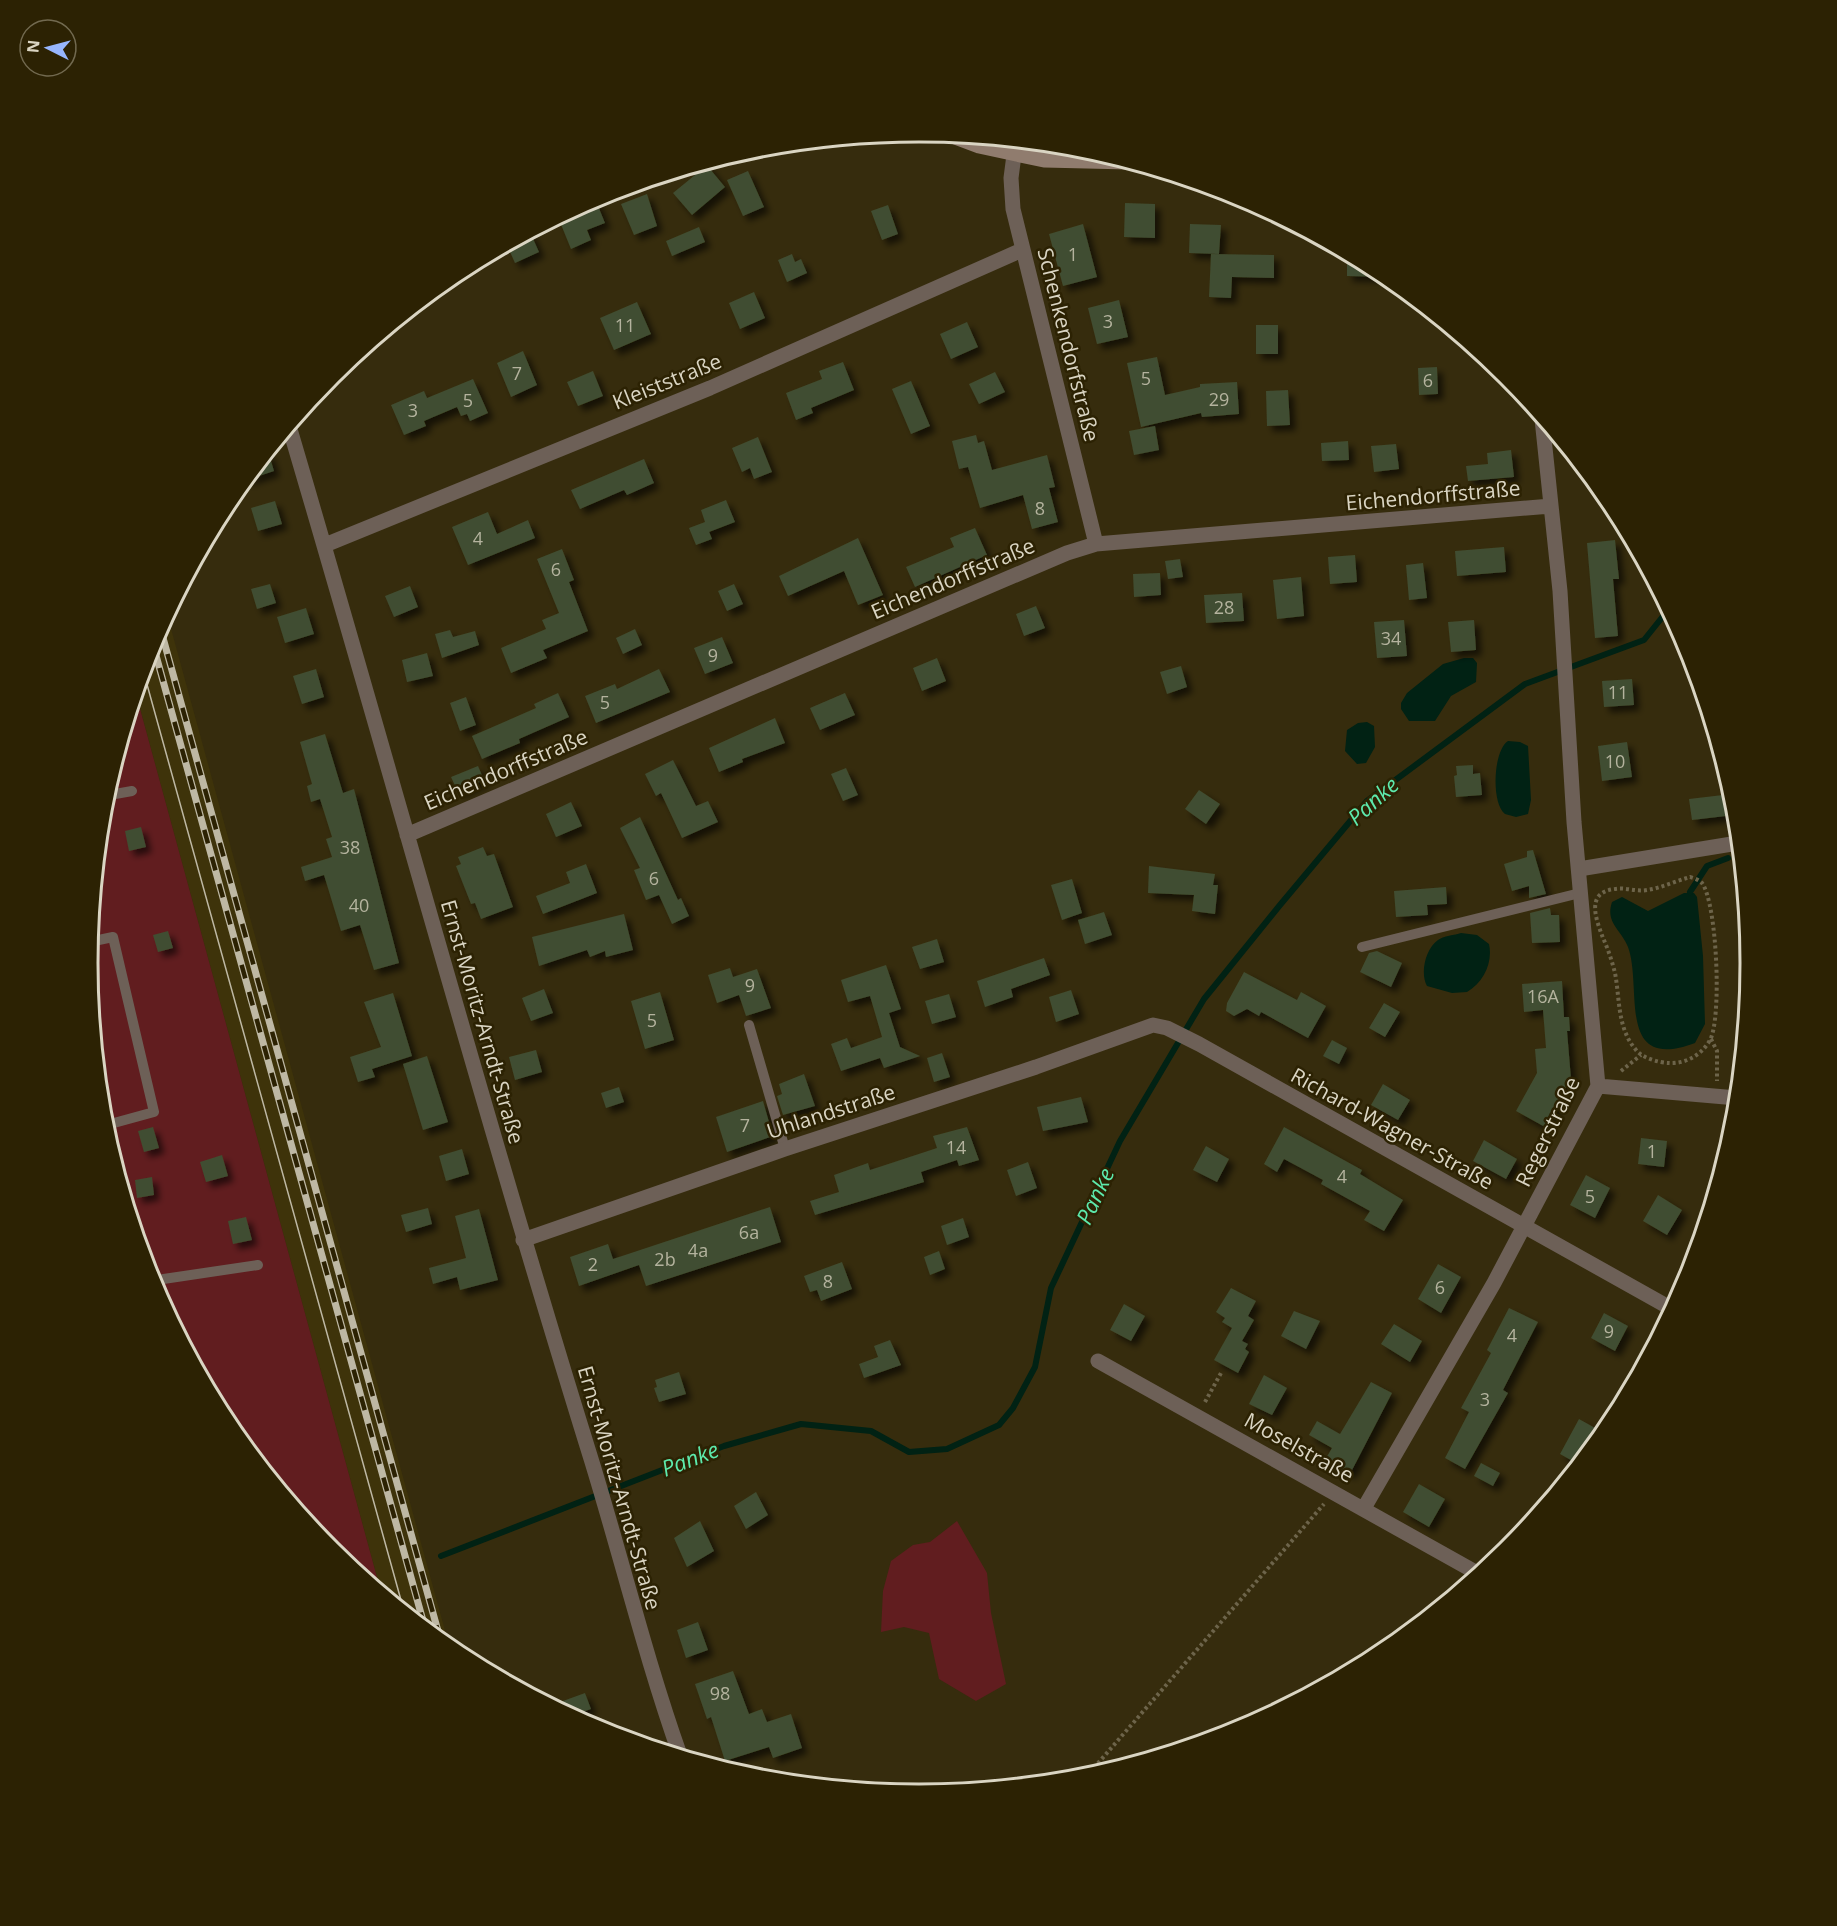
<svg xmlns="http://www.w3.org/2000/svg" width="1837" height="1926" font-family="'Open Sans',sans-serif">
	<defs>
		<filter id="shadow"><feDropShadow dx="5.5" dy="5.5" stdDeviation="3" flood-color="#0009"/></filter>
	</defs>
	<rect width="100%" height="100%" fill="#362c0d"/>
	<path fill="#3e330a" d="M167,614L450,1649L381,1592L136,694L150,644Z"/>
	<path fill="#611d1f" d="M136,694L354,1493L381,1592L330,1551L227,1425L150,1281L103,1125L87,963L103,800Z
		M957,1521L987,1573L991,1613L1006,1684L976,1701L939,1679L929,1633L904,1627L881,1632L883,1591L891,1561L913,1545L930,1542Z"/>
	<path fill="#012214" d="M1464,658H1473L1477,663L1476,682L1451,696L1435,721H1409L1401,709V703L1407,693L1443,664Z
		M1367,722L1374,726L1375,747L1366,763L1357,764L1345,751L1347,730L1358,723Z
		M1508,741L1520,742L1528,746L1531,800L1528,814L1516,817L1505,814C1491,803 1493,751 1508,741Z
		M1684,893H1694L1697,897L1703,956L1705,1024L1695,1043C1615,1073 1643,988 1628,947C1621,929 1605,923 1612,902L1622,897L1648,911Z
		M1461,933L1477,935L1489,944C1493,962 1484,982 1467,992L1452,993L1427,986C1420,974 1425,949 1438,940C1443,936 1455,935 1461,933Z"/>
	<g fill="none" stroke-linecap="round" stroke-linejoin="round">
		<path stroke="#012214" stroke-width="6" d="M1690,892L1707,866L1728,858
			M441,1556L724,1446L801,1424L871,1431L909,1452L947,1449L999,1425L1013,1408L1035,1367L1051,1288L1120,1141L1204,999L1280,905L1367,801L1525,684L1644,640L1668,610"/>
	</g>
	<path fill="#414d30" filter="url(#shadow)" d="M705,163L725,187L692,215L673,193L695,175L689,168Z
		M748,171L764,207L743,216L727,180Z
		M647,194L657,226L634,235L621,204Z
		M596,201L605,223L587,230L591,240L571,249L558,217Z
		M1125,203L1155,204V238L1124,237Z
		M888,205L898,234L882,240L871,211Z
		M1083,224L1097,277L1063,286L1049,234Z
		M1190,224L1221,225L1219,254L1189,253Z
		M699,227L705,242L672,256L666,241Z
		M530,232L539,252L515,263L507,245Z
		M792,254L795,262L801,259L807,273L787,282L778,260Z
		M1211,254L1274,255V278L1232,277L1231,298L1209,297Z
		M1347,254L1381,272L1386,277L1347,276Z
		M754,292L765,318L740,329L729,303Z
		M1119,300L1128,337L1097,344L1088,308Z
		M637,302L651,334L614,350L600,318Z
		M967,322L978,347L951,359L940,334Z
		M1256,325H1278V354H1256Z
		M523,351L537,385L511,397L497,363Z
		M1157,357L1165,395L1200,387V384L1237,382L1239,414L1202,417L1201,413L1141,427L1127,363Z
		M843,362L854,390L811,408L813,413L796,420L786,393L822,379L819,371Z
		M1437,367L1438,394L1419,395L1418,368Z
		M593,371L603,396L578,406L567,382Z
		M995,372L1005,392L979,404L969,384Z
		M473,379L488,413L470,421L467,414L461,416L457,407L424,421L426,426L404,435L391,405L424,391L427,398Z
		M911,381L930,426L911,434L892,389Z
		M1288,390L1290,425L1267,426L1266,391Z
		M1155,426L1159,450L1134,455L1129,431Z
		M976,435L978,443L984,441L992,470L1047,455L1055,487L1049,488L1058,522L1032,529L1023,495L980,508L968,467L959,469L952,441Z
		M758,437L772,472L754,479L750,468L742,472L732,448Z
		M1348,441L1349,460L1322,461L1321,443Z
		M1396,444L1399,469L1374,472L1371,446Z
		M1511,450L1514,477L1468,481L1466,466L1488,464L1487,453Z
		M268,451L274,471L244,481Z
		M644,459L654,483L627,495L624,490L580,509L571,490Z
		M726,500L735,522L709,532L708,529L712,539L696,545L689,528L705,522L701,510Z
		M275,501L282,524L258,531L251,508Z
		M488,512L497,534L528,520L535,538L468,565L452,527Z
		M975,528L987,555L915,587L906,567L954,547L950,538Z
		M858,538L883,595L858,605L844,571L788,596L779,576Z
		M1615,540L1619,579H1613L1618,636L1595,638L1587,543Z
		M1504,547L1506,572L1457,576L1455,551Z
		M562,549L574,580L569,582L588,631L543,650L547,658L511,673L501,648L546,629L542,620L559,613L537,559Z
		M1355,555L1357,582L1330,584L1328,557Z
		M1180,559L1183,577L1168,579L1165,561Z
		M1423,563L1427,598L1409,600L1406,565Z
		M1160,573L1161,595L1134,597L1133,574Z
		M1301,577L1304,616L1277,619L1273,580Z
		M270,584L276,603L257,609L251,589Z
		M734,584L743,604L727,611L718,591Z
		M410,586L418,607L394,617L385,596Z
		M1242,593L1244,621L1206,623L1204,595Z
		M1036,606L1045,628L1024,636L1016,614Z
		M306,608L314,634L285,643L277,617Z
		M1404,620L1407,656L1377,658L1374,622Z
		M1474,620L1476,650L1451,652L1448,622Z
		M635,629L642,645L623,654L616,638Z
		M450,630L453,637L475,631L479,645L442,658L435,634Z
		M722,637L733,663L705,674L694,648Z
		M427,653L433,676L407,682L402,660Z
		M937,658L946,681L922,691L913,668Z
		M1181,666L1187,687L1167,694L1160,672Z
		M316,669L324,697L302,704L293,676Z
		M659,669L670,692L596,723L585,696L615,684L617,689Z
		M1632,679L1634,705L1604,707L1602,681Z
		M558,693L569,717L519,739L520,743L482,759L472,736L536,708L534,704Z
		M845,693L855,715L820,730L810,708Z
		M466,697L476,725L460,731L450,703Z
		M775,718L785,743L742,759L743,762L719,772L709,748Z
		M325,734L343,793L354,789L399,963L374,970L360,925L341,931L324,875L305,881L301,867L332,857L326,839L332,837L320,799L311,802L307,786L312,784L300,742Z
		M1627,742L1632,777L1602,781L1598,746Z
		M673,760L696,806L708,801L718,822L682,838L661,793L656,796L645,774Z
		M1473,765V774L1480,773L1482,795L1456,797L1454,776L1457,775L1456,766Z
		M478,766L484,780L458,792L451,777Z
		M846,768L858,795L843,801L831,774Z
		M1199,790L1220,804L1206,824L1185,809Z
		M1723,795L1726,816L1692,820L1689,799Z
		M571,802L582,826L556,837L546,814Z
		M640,817L678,900L681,898L689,916L672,924L659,895L646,900L634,870L640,868L620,828Z
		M141,827L146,847L129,851L125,831Z
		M483,847L487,856L494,854L513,907L481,919L475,903L471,904L456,866L461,864L458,857Z
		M1533,850L1546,894L1529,898V886L1512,891L1504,864L1527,857V851Z
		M586,864L597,893L543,914L536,896L570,883L566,872Z
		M1149,866L1215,874L1213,885H1218L1215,914L1192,911L1194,895L1148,893Z
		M1072,879L1082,913L1062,920L1051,885Z
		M1446,887L1447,904L1427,905L1428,915L1396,917L1394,891Z
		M1550,908L1551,915H1559L1560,942L1532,943L1530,913Z
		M1104,912L1112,935L1085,944L1078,920Z
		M624,914L633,950L606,957L605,951L590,957L587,950L539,966L532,937Z
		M168,931L173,948L158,952L153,935Z
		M937,939L944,962L920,969L912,947Z
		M1377,951L1402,963L1391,987L1360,972L1369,953Z
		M1044,958L1050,975L1011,989L1013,997L985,1007L977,981Z
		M886,965L901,1009L889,1013L900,1047L920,1056L884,1068L880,1058L841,1071L831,1044L847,1038L851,1048L882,1037L870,996L848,1002L841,980Z
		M730,968L733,977L757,969L771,1008L746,1016L739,995L717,1003L708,975Z
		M1244,972L1297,1000L1301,992L1326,1006L1308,1038L1261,1012L1259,1016L1247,1009L1234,1016L1226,1011L1227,1003Z
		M1562,981L1564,1017H1569L1570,1031H1567L1571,1079L1545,1127L1516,1111L1537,1073L1535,1049L1546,1048L1543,1010L1524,1012L1522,984Z
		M544,989L553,1013L531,1021L522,998Z
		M1071,990L1079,1014L1056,1022L1049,997Z
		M660,992L674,1040L645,1049L631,1001Z
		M393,993L412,1056L372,1069L375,1077L358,1082L350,1057L381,1047L364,1002Z
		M949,994L956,1017L932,1024L925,1001Z
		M1384,1003L1400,1012L1385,1037L1369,1028Z
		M1332,1040L1347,1048L1339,1064L1323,1056Z
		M536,1050L542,1072L515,1080L509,1057Z
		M942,1053L950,1077L934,1082L927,1058Z
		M427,1056L448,1122L423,1130L403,1064Z
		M804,1074L815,1106L783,1115L777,1096L782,1094L779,1084Z
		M1383,1084L1410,1100L1398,1120L1371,1105Z
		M619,1087L624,1102L606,1108L601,1093Z
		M1081,1097L1088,1122L1043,1131L1037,1107Z
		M763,1101L773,1136L727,1152L716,1117Z
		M153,1127L159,1148L144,1152L138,1131Z
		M967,1127L979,1160L959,1166L957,1160L921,1172L924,1182L815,1215L810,1201L839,1192L834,1175L868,1163L870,1170L937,1148L933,1136Z
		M1284,1127L1362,1170L1360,1174L1403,1200L1384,1231L1364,1220L1370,1211L1321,1184L1323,1180L1284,1159L1277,1172L1264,1164Z
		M1641,1138L1667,1141L1664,1167L1638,1164Z
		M1484,1140L1517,1159L1506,1179L1473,1161Z
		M1206,1146L1229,1159L1217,1182L1193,1170Z
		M462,1149L469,1174L446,1181L439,1156Z
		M222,1155L228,1176L206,1182L200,1162Z
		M1028,1162L1037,1188L1016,1196L1007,1170Z
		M1586,1175L1610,1188L1595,1218L1570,1205Z
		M152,1177L154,1195L137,1198L135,1180Z
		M1658,1195L1682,1210L1667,1235L1643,1221Z
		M770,1207L781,1242L646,1286L639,1265L579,1286L570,1257L608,1244L613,1259Z
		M428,1208L432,1224L406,1232L401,1215Z
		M479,1209L498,1280L460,1290L457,1277L433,1284L429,1268L466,1258L455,1216Z
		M246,1217L252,1240L233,1244L228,1221Z
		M963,1218L969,1237L947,1245L941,1226Z
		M939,1251L945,1269L930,1275L924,1257Z
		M842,1262L852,1289L821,1301L817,1290L810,1292L804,1276Z
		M1438,1264L1461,1277L1441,1313L1418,1299Z
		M1231,1288L1256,1301L1248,1316L1254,1320L1242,1341L1248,1344L1245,1349L1249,1352L1238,1373L1214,1360L1232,1328L1222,1322L1225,1318L1216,1312Z
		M1124,1304L1145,1316L1131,1341L1110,1330Z
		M1509,1308L1538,1322L1503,1390L1508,1393L1465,1469L1445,1458L1469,1412L1461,1408L1491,1353L1487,1350Z
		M1294,1311L1320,1321L1306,1349L1281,1336Z
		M1604,1313L1628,1326L1615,1351L1591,1338Z
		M1394,1324L1422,1341L1410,1362L1381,1344Z
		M890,1340L901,1365L864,1378L859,1364L878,1357L874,1346Z
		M679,1372L686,1394L659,1402L654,1388L657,1387L655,1380Z
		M1264,1375L1287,1388L1272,1415L1249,1404Z
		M1371,1382L1392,1393L1350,1474L1325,1460L1332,1448L1309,1435L1317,1421L1340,1434Z
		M1579,1419L1604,1433L1578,1464L1560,1454Z
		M1481,1463L1500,1473L1493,1486L1474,1476Z
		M1419,1484L1445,1499L1429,1527L1403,1512Z
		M756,1492L768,1515L746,1529L734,1506Z
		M700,1521L714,1551L687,1567L674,1538Z
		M698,1622L708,1650L686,1658L677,1630Z
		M733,1671L749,1714L762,1709L767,1722L791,1714L802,1748L773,1758L769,1747L725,1761L711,1717L707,1719L695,1684Z
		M585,1693L591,1709L571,1716L552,1705Z"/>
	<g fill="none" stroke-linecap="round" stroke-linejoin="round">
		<path stroke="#6d644a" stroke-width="4" stroke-dasharray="3 3" stroke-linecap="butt" d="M1690,877C1694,878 1699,880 1702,883C1717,903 1722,1018 1710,1040C1702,1055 1685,1064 1669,1063C1660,1063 1642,1058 1636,1050C1617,1028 1620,999 1615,973C1612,961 1608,949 1603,938C1596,919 1585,892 1615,889C1625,887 1636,892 1647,890C1661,888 1676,881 1690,877Z
			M1711,1039L1717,1051V1081
			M1621,1071L1641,1055
			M1205,1402L1221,1373
			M1086,1777L1324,1504"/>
		<path stroke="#6d6057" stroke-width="10" d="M104,796L132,791
			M89,942L113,937L154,1112L103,1126
			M1362,947L1580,893
			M749,1025L785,1149
			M150,1281L258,1265"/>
		<path stroke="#6d6057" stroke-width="15" d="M1014,155L1011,178L1013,209L1096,544
			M289,426C391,771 485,1118 592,1462C622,1560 646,1659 680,1755
			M325,545L710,388L1022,250
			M407,835L1067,553L1096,544L1551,506
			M1579,869L1738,843
			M1598,1086L1737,1098
			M523,1240L785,1149L1036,1067L1153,1025L1167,1028L1199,1044L1672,1309
			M1098,1361L1479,1574
			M1364,1508L1494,1283L1598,1086L1574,822L1560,591L1542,419"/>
		<path stroke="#907c6e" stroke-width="15" d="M947,134L979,146L1044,160L1129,162"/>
		<path stroke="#beb8a4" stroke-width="1.5" d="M143,670L404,1611"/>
		<g stroke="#beb8a4" stroke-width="7">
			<path id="rail" d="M160,627L441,1642
				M152,641L425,1628"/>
		</g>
		<use href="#rail" stroke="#2c2203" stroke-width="4.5" stroke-dasharray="14" stroke-linecap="butt"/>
	</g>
	<g text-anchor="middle" stroke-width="5" stroke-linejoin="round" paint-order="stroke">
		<g font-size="18" fill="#b4b39e">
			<text x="1073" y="261">1</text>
			<text x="1108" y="328">3</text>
			<text x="625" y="332">11</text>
			<text x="517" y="380">7</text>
			<text x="1146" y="385">5</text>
			<text x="1428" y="387">6</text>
			<text x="1219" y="406">29</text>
			<text x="468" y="407">5</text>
			<text x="413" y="417">3</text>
			<text x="1040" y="515">8</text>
			<text x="478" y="545">4</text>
			<text x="556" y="576">6</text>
			<text x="1224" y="614">28</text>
			<text x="1391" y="645">34</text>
			<text x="713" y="662">9</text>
			<text x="1618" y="699">11</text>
			<text x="605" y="709">5</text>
			<text x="1615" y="768">10</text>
			<text x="350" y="854">38</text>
			<text x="654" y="885">6</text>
			<text x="359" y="912">40</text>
			<text x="750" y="992">9</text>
			<text x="1543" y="1003">16A</text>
			<text x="652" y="1027">5</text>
			<text x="745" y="1132">7</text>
			<text x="956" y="1154">14</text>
			<text x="1652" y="1158">1</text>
			<text x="1342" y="1183">4</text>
			<text x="1590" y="1203">5</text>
			<text x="749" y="1239">6a</text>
			<text x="698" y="1257">4a</text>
			<text x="665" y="1266">2b</text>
			<text x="593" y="1271">2</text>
			<text x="828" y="1288">8</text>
			<text x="1440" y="1294">6</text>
			<text x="1609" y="1338">9</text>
			<text x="1512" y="1342">4</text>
			<text x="1485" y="1406">3</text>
			<text x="720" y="1700">98</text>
		</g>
		<g font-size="21" fill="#dad5c3" stroke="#2c2203">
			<text transform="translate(1068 345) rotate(76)" y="7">Schenkendorfstraße</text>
			<text transform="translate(667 382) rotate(-22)" y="7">Kleiststraße</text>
			<text transform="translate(1433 496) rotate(-5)" y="7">Eichendorffstraße</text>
			<text transform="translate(953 579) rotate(-23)" y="7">Eichendorffstraße</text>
			<text transform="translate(506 770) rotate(-23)" y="7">Eichendorffstraße</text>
			<text transform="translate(482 1022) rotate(74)" y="7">Ernst-Moritz-Arndt-Straße</text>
			<text transform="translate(831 1112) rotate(-18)" y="7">Uhlandstraße</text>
			<text transform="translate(1392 1129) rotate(29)" y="7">Richard-Wagner-Straße</text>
			<text transform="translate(1548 1132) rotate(-64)" y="7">Regerstraße</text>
			<text transform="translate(1299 1448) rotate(29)" y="7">Moselstraße</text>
			<text transform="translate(619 1488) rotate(74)" y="7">Ernst-Moritz-Arndt-Straße</text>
		</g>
		<g font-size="22" font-style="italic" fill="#5de9ac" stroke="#2c2203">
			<text transform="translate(1373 801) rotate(-42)" y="8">Panke</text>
			<text transform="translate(1095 1196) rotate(-65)" y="8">Panke</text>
			<text transform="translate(690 1459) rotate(-21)" y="8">Panke</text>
		</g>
	</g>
	<path d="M0 0H1837V1926H0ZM98 963a821 821 0 1 1 1642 0a821 821 0 1 1-1642 0Z" fill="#2c2203" fill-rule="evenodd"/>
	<path fill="none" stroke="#dad5c3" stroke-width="3" d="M98 963a821 821 0 1 1 1642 0a821 821 0 1 1-1642 0Z"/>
	<g transform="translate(48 48) rotate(276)"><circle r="28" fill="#2c2203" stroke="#726a50" stroke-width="1.5"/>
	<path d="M0-4.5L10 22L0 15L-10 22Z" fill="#97b6fd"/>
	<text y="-9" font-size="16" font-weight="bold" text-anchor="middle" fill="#dad5c3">N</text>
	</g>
</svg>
